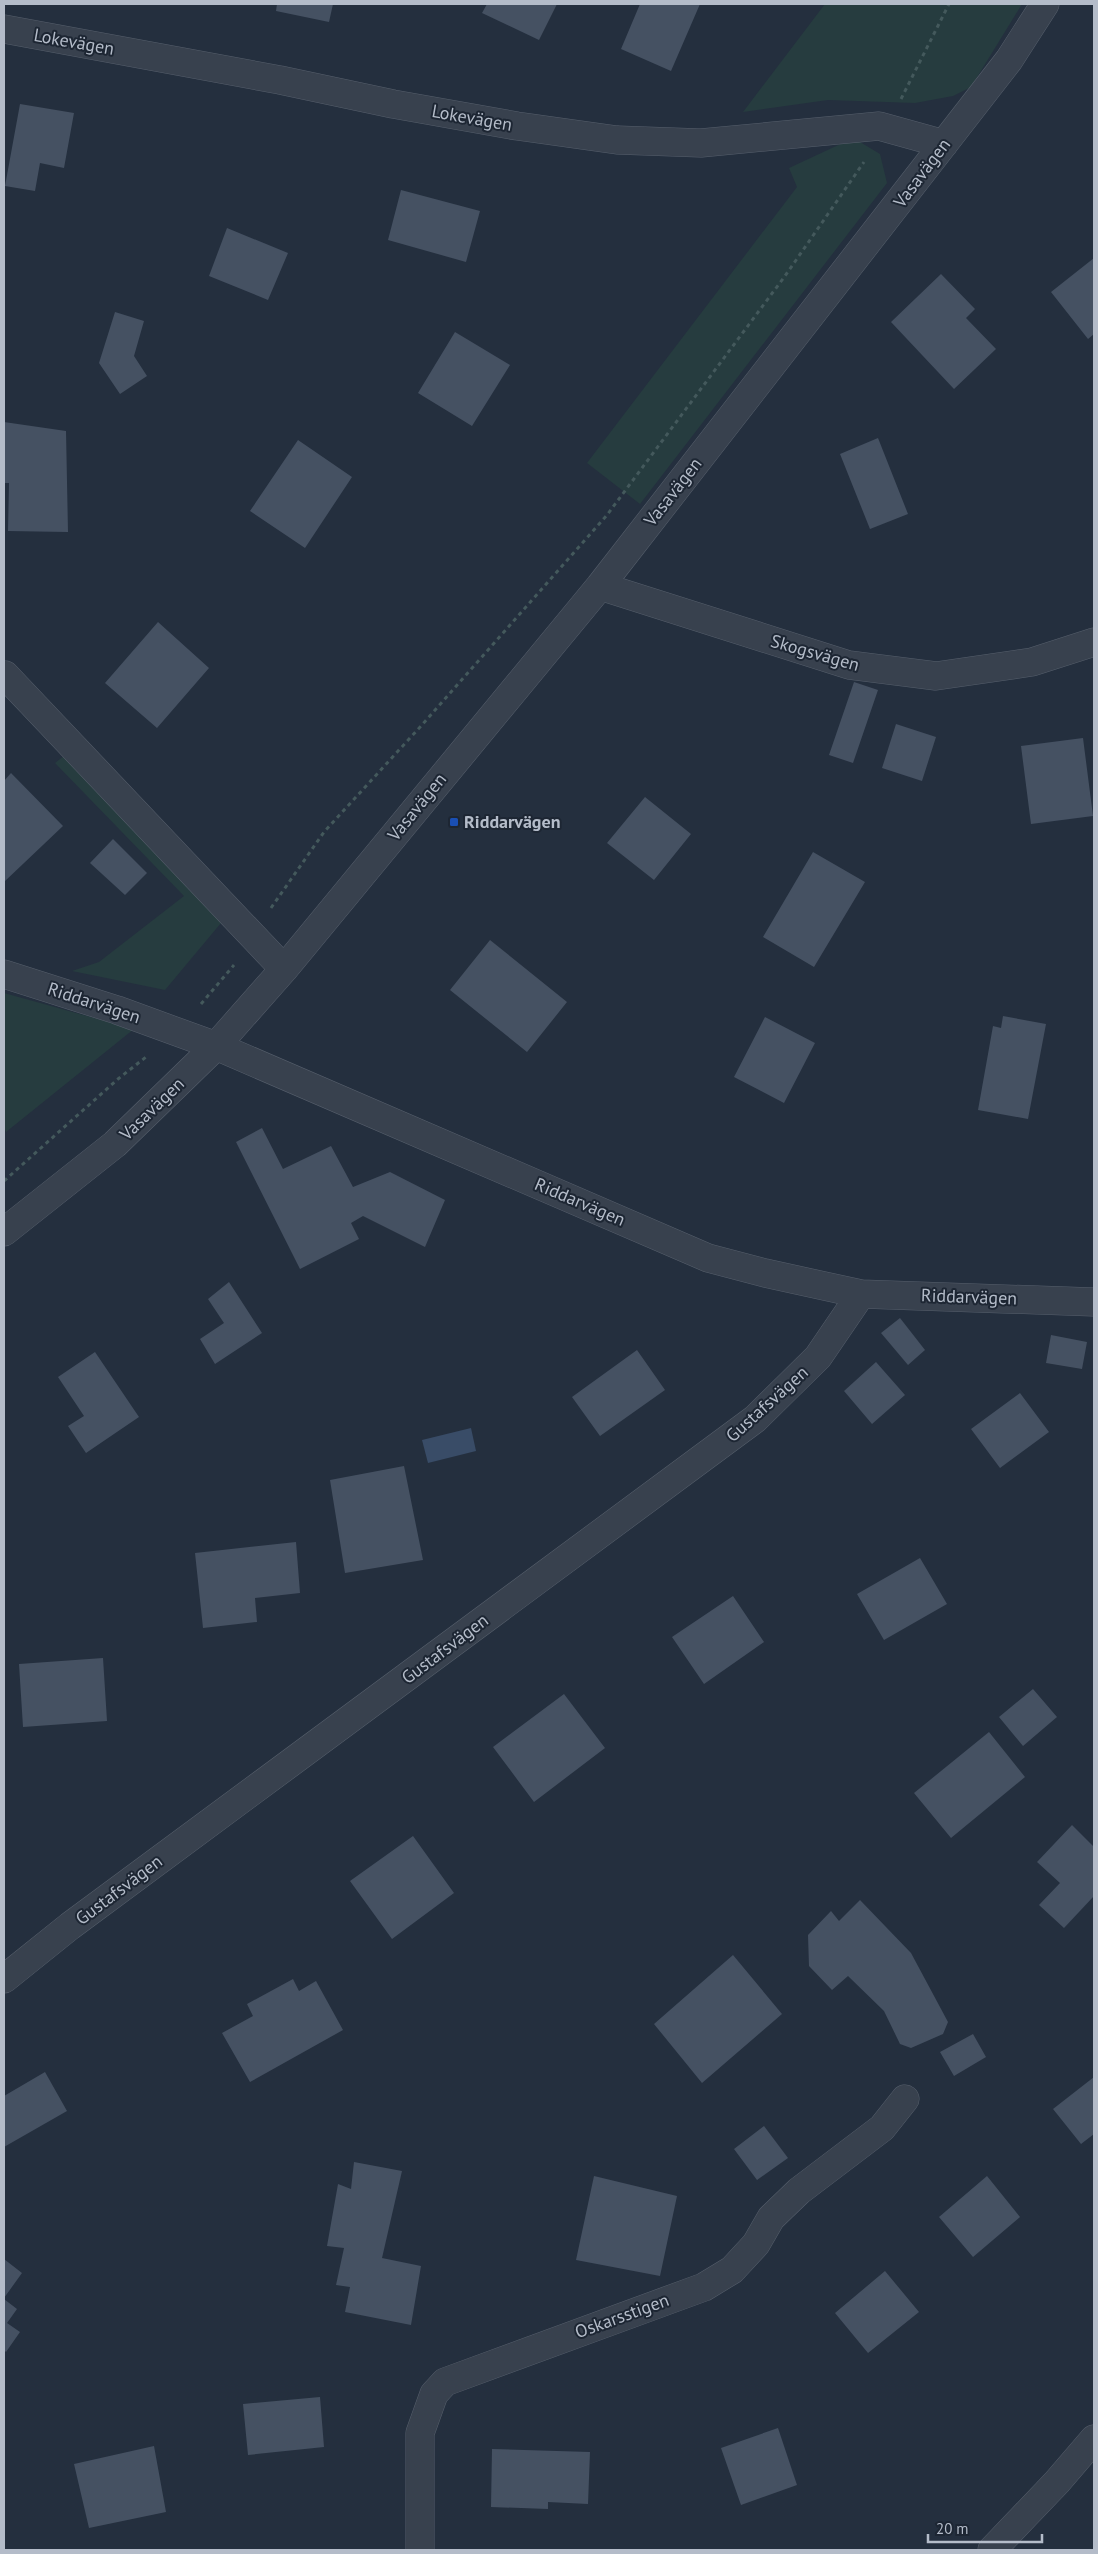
<svg xmlns="http://www.w3.org/2000/svg" width="1098" height="2554" font-family="'PT Sans',sans-serif">
	<rect width="100%" height="100%" fill="#242f3e"/>
	<path fill="#263c3f" d="M825,4H1022L971,87L953,96L915,103L828,100L743,112Z
		M847,141L860,142L880,154L887,183L640,504L587,463L797,187L789,168Z
		M69,752L226,917L165,990L72,971L99,962L184,896L55,763Z
		M4,993L134,1029L6,1132L4,1127Z"/>
	<path fill="#394c67" d="M471,1428L476,1451L428,1463L422,1440Z"/>
	<path fill="#455162" d="M277,4H333L329,22L276,11Z
		M487,4H557L539,40L482,13Z
		M640,4H700L671,71L621,49Z
		M20,104L74,113L64,168L40,163L35,191L5,186Z
		M401,190L480,211L466,262L388,240Z
		M227,228L288,253L268,300L209,276Z
		M1094,258V334L1088,339L1051,292Z
		M941,274L975,309L966,318L996,349L954,389L891,322Z
		M115,312L144,321L134,356L147,376L120,394L99,363Z
		M455,332L510,365L472,426L418,393Z
		M4,422L66,431L68,532L8,531L9,483H4Z
		M878,438L908,514L870,529L840,454Z
		M298,440L352,477L305,548L250,511Z
		M158,622L209,668L157,728L105,683Z
		M854,682L878,690L853,763L829,755Z
		M896,724L936,737L922,781L882,768Z
		M1083,738L1093,816L1031,824L1021,746Z
		M11,773L63,826L4,882V781Z
		M645,797L691,834L654,880L607,843Z
		M113,839L147,873L125,895L90,863Z
		M813,852L865,882L814,967L763,937Z
		M490,940L567,1002L527,1052L450,990Z
		M1003,1016L1046,1024L1028,1119L978,1110L993,1026L1001,1028Z
		M765,1017L815,1043L784,1103L734,1077Z
		M262,1128L283,1169L331,1146L353,1187L390,1172L445,1200L425,1247L363,1216L351,1223L359,1239L300,1269L236,1142Z
		M229,1282L262,1333L215,1364L200,1339L224,1323L208,1299Z
		M900,1318L925,1350L908,1365L881,1333Z
		M1051,1335L1087,1342L1082,1369L1046,1363Z
		M637,1350L665,1390L600,1436L572,1397Z
		M95,1352L139,1417L86,1453L68,1426L84,1416L58,1377Z
		M876,1362L905,1395L872,1424L844,1391Z
		M1020,1393L1049,1432L1000,1468L971,1429Z
		M404,1466L423,1560L345,1573L330,1480Z
		M296,1542L300,1593L255,1598L257,1622L203,1628L195,1553Z
		M920,1558L947,1604L884,1640L857,1594Z
		M733,1596L764,1642L704,1684L672,1637Z
		M103,1658L107,1721L23,1727L19,1664Z
		M1033,1689L1057,1717L1023,1746L999,1717Z
		M564,1694L605,1748L534,1802L493,1747Z
		M989,1732L1025,1777L951,1838L914,1793Z
		M1072,1825L1094,1847V1896L1064,1928L1039,1905L1060,1883L1037,1862Z
		M413,1836L454,1893L392,1939L350,1881Z
		M860,1900L911,1953L948,2022L943,2034L911,2048L900,2044L884,2011L848,1976L832,1990L809,1966L808,1935L831,1911L839,1921Z
		M733,1955L782,2014L702,2083L654,2024Z
		M293,1979L299,1991L316,1981L343,2030L250,2082L222,2033L253,2016L247,2004Z
		M973,2034L986,2057L954,2076L940,2052Z
		M45,2072L67,2111L4,2147V2096Z
		M1094,2077V2134L1081,2144L1053,2109Z
		M764,2126L788,2158L757,2180L734,2149Z
		M354,2162L402,2171L382,2258L421,2266L411,2325L345,2312L350,2287L336,2285L344,2248L327,2246L338,2184L351,2189Z
		M594,2176L677,2196L660,2276L576,2260Z
		M987,2176L1020,2217L973,2257L939,2217Z
		M4,2259L22,2273L4,2298Z
		M885,2271L919,2312L868,2353L835,2313Z
		M4,2299L17,2309L7,2323L20,2332L6,2352L4,2350Z
		M320,2397L324,2447L248,2455L243,2404Z
		M778,2428L797,2485L741,2505L721,2448Z
		M154,2446L166,2512L89,2528L74,2464Z
		M492,2449L590,2452L588,2504L548,2502V2509L491,2507Z"/>
	<g fill="none" stroke-linecap="round" stroke-linejoin="round">
		<g stroke="#565f6c" stroke-width="29">
			<path id="minor" d="M4,29L280,80L393,104L517,126L617,140L701,143L879,126L944,144
				M600,586L849,665L936,676L1032,662L1094,642
				M5,675L284,969
				M4,974L117,1010L216,1046L708,1258L765,1273L861,1294L1094,1302
				M4,1232L115,1144L216,1046L284,969L600,586L1009,60L1045,4
				M4,1979L70,1926L755,1419L818,1357L861,1294
				M420,2550V2433L434,2394L445,2382L704,2287L732,2270L756,2244L771,2218L799,2191L882,2128L905,2099
				M992,2550L1057,2482L1094,2439"/>
		</g>
		<path stroke="#44595c" stroke-width="3" stroke-dasharray="4 4" stroke-linecap="butt" d="M901,99L949,4
			M271,908L324,832L421,726L607,515L785,276L864,162
			M201,1004L234,965
			M4,1181L118,1079L146,1057"/>
		<use href="#minor" stroke="#38414e" stroke-width="28"/>
	</g>
	<rect fill="#1a4fb4" stroke="#1d2633" stroke-width="2" x="449" y="817" width="10" height="10" rx="2.5"/>
	<g text-anchor="middle" stroke-width="4" stroke-linejoin="round" paint-order="stroke">
		<g font-size="18" fill="#b4bcc9" stroke="#1d2633">
			<text transform="translate(74 42) rotate(10)" y="6">Lokevägen</text>
			<text transform="translate(472 118) rotate(10)" y="6">Lokevägen</text>
			<text transform="translate(922 173) rotate(-53)" y="6">Vasavägen</text>
			<text transform="translate(673 492) rotate(-52)" y="6">Vasavägen</text>
			<text transform="translate(815 653) rotate(16)" y="6">Skogsvägen</text>
			<text transform="translate(417 807) rotate(-51)" y="6">Vasavägen</text>
			<text transform="translate(94 1003) rotate(18)" y="6">Riddarvägen</text>
			<text transform="translate(152 1109) rotate(-44)" y="6">Vasavägen</text>
			<text transform="translate(580 1202) rotate(23)" y="6">Riddarvägen</text>
			<text transform="translate(969 1297) rotate(2)" y="6">Riddarvägen</text>
			<text transform="translate(767 1404) rotate(-42)" y="6">Gustafsvägen</text>
			<text transform="translate(445 1649) rotate(-37)" y="6">Gustafsvägen</text>
			<text transform="translate(119 1890) rotate(-37)" y="6">Gustafsvägen</text>
			<text transform="translate(622 2316) rotate(-20)" y="6">Oskarsstigen</text>
		</g>
		<g font-size="18" font-weight="bold" fill="#b4bcc9" stroke="#1d2633" text-anchor="start">
			<text x="464" y="828">Riddarvägen</text>
		</g>
	</g>
	<rect width="1098" height="2554" fill="none" stroke="#b4bcc9" stroke-width="10"/>
	<path d="M928 2534v8h114v-8" fill="none" stroke="#b4bcc9" stroke-width="2.5"/>
	<text x="936" y="2534" font-size="15" fill="#b4bcc9" stroke="#1d2633" stroke-width="4" paint-order="stroke">20 m</text>
</svg>
